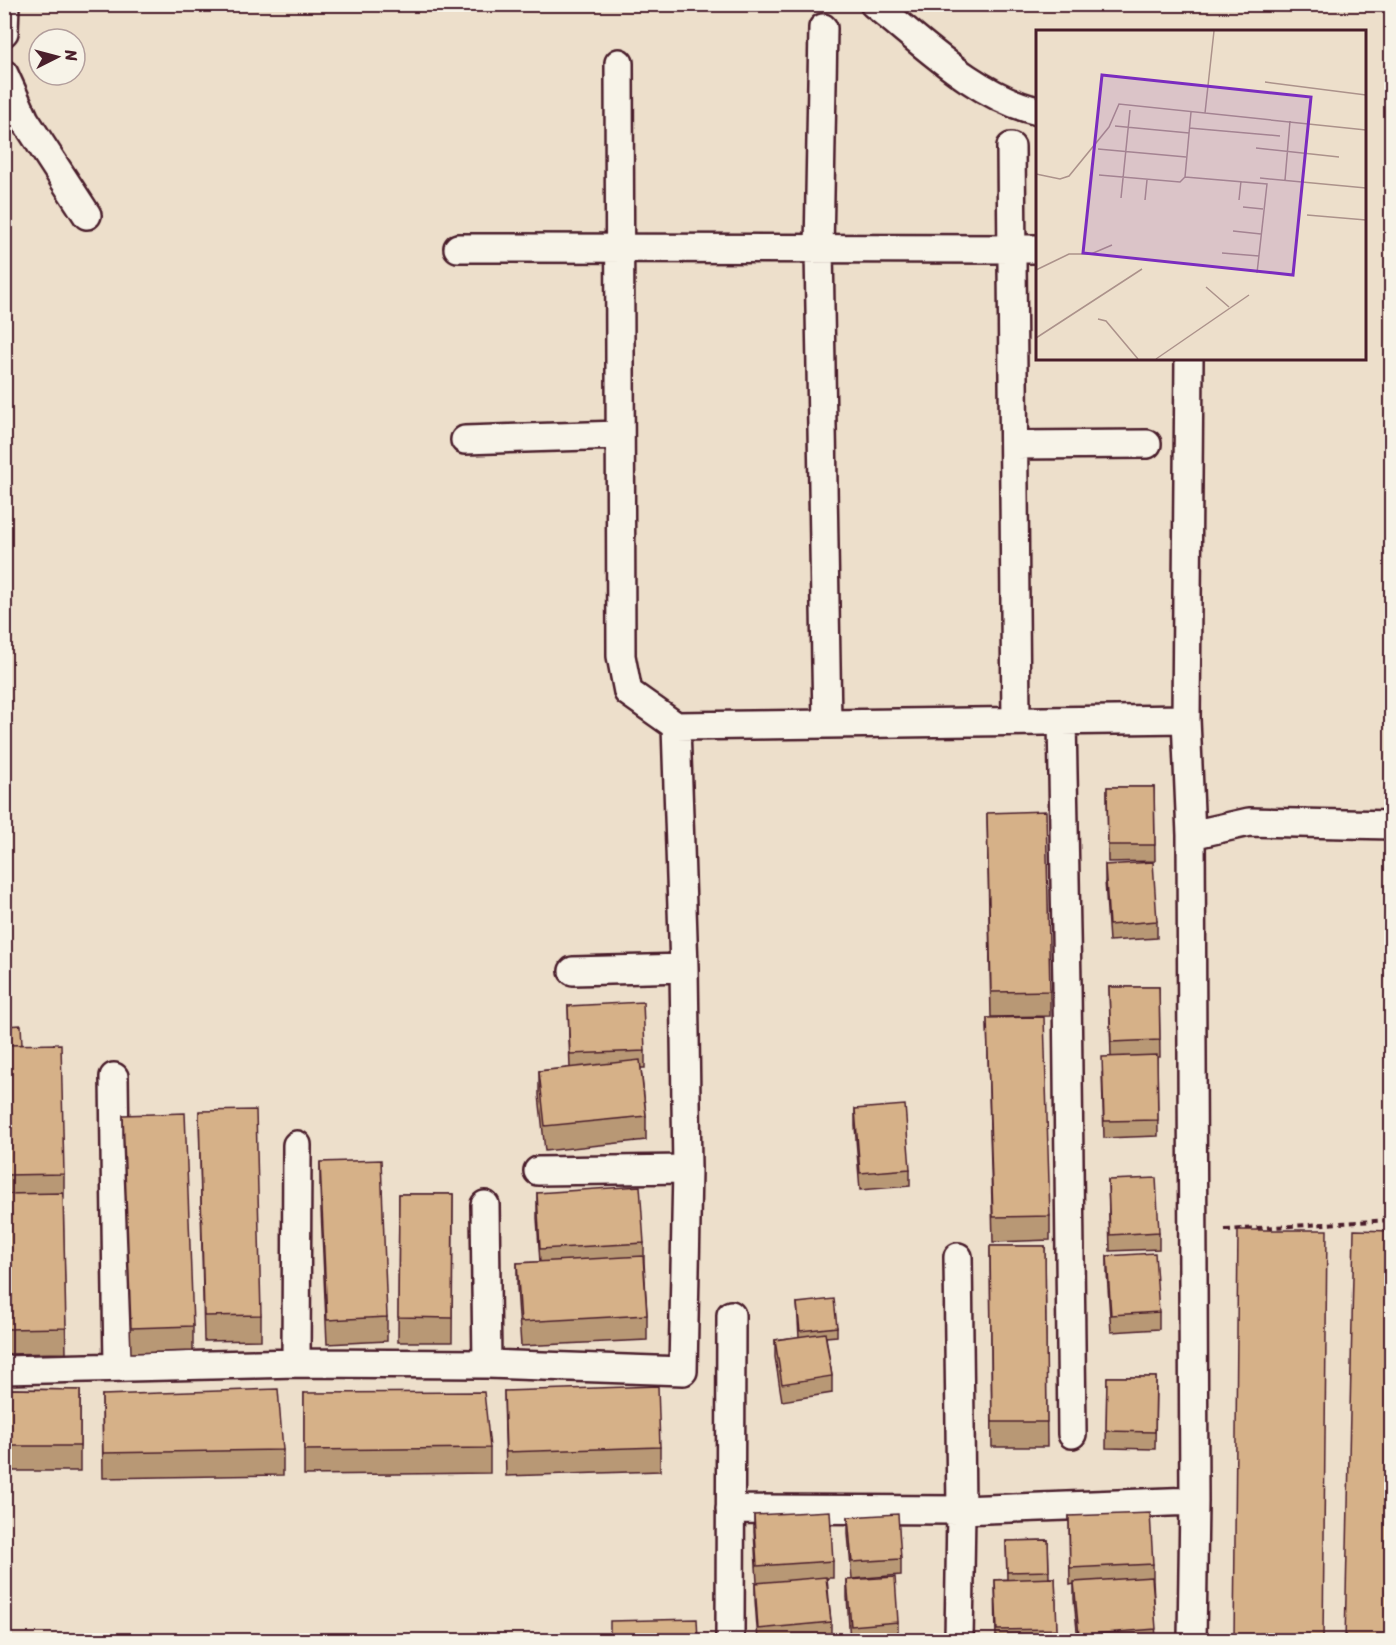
<svg xmlns="http://www.w3.org/2000/svg" width="1396" height="1645" font-family="Sriracha,sans-serif">
	<rect width="100%" height="100%" fill="#eddfcb"/>
	<filter id="ink" filterUnits="userSpaceOnUse"><feTurbulence type="fractalNoise" baseFrequency=".0167" numOctaves="2"/><feDisplacementMap in="SourceGraphic" scale="12" xChannelSelector="R" yChannelSelector="G"/><feConvolveMatrix kernelMatrix="1 2 1 2 8 2 1 2 1" color-interpolation-filters="sRGB"/></filter>
	<g filter="url(#ink)">
		<g fill="none" stroke-linecap="round" stroke-linejoin="round">
			<g stroke="#4a1f2b" stroke-width="32">
				<path id="minor" d="M874,4C923,43 976,97 1038,111
					M823,28L819,249L827,723
					M4,32L5,4
					M619,63L621,656L628,692L676,726L1186,719
					M4,74L25,120L87,215
					M1011,147L1016,721
					M458,248L1038,249
					M1189,358L1186,719L1191,835L1194,1501L1192,1640
					M465,440L620,435
					M1014,445L1147,444
					M1062,721L1067,985L1072,1434
					M1191,835L1249,822L1392,825
					M573,971L684,968
					M114,1077L118,1367
					M538,1171L687,1169
					M485,1205L487,1364
					M958,1257L961,1510L959,1640
					M296,1363L297,1145
					M4,1370L296,1363L487,1364L683,1371L687,1169L684,968L676,726
					M730,1509L961,1510L1194,1501
					M730,1640L731,1315"/>
			</g>
			<path stroke="#4a1f2b" stroke-width="4" stroke-dasharray="6 4.5" stroke-linecap="butt" d="M1225,1230L1392,1220"/>
			<use href="#minor" stroke="#f7f3e8" stroke-width="27"/>
		</g>
		<path fill="#b89875" stroke="#4a1f2b" stroke-width="1.5" d="M1107,787H1154L1155,861L1108,862Z
			M987,813L1050,991V1016L991,1017Z
			M1105,865L1157,921V938L1109,941L1105,881Z
			M1109,987H1159L1160,1057H1157L1158,1136L1104,1138L1102,1073L1111,1056Z
			M568,1006L645,1051V1068H641L646,1116V1140L545,1151L539,1095V1071L570,1068Z
			M987,1018L1050,1216V1240L993,1242Z
			M4,1026L22,1045L64,1174V1199H63L66,1353L4,1354Z
			M855,1109L910,1169V1186L860,1190L855,1126Z
			M199,1111L261,1315V1340L204,1341Z
			M123,1115L193,1326V1351L131,1353L123,1139Z
			M320,1162L387,1317V1341L327,1344L320,1187Z
			M1108,1180L1159,1232V1249L1110,1251Z
			M537,1193L644,1243V1262L647,1315V1340L521,1346L517,1287V1263L540,1262L537,1218Z
			M399,1194H453L452,1342H398Z
			M990,1246H1045L1047,1447H992Z
			M1107,1256L1159,1312V1329L1111,1332L1107,1273Z
			M797,1303L837,1327V1336L826,1337L832,1376V1393L782,1401L775,1357V1340L799,1337Z
			M1107,1377H1156L1155,1449L1106,1448Z
			M4,1389L80,1390V1471H4Z
			M504,1391L660,1447V1471L506,1476Z
			M304,1393L490,1448V1473L304,1475Z
			M102,1395L283,1450V1475L103,1478Z
			M754,1515L833,1561V1578H827L831,1622V1639L813,1641H758L755,1600V1583H757L754,1532Z
			M1069,1516L1153,1564V1580L1156,1641H1078L1074,1599V1584L1070,1585Z
			M848,1517L901,1559V1575L852,1579L848,1534Z
			M1048,1540L1049,1578H1055L1057,1641H996L995,1580L1007,1579L1006,1541Z
			M847,1580L898,1622V1639L874,1641H850L847,1597Z"/>
		<path fill="#d6b188" stroke="#4a1f2b" stroke-width="1.5" d="M1107,787H1154L1155,845H1108Z
			M1046,811L1050,991L991,992L987,813Z
			M1153,862L1157,921L1109,925L1105,865Z
			M1109,987H1159L1160,1040L1111,1042Z
			M643,1002L645,1051L570,1054L568,1006Z
			M1044,1017L1050,1216L993,1217L987,1018Z
			M21,1025L22,1045H4V1026Z
			M61,1044L64,1174L5,1175L4,1045Z
			M1157,1055L1158,1120L1104,1121L1102,1057Z
			M640,1060L646,1116L545,1126L539,1071Z
			M905,1105L910,1169L860,1173L855,1109Z
			M256,1110L261,1315L204,1316L199,1111Z
			M185,1113L193,1326L131,1328L123,1115Z
			M381,1160L387,1317L327,1320L320,1162Z
			M1156,1178L1159,1232L1110,1235L1108,1180Z
			M640,1186L644,1243L540,1249L537,1193Z
			M63,1193L66,1328L4,1329V1194Z
			M399,1194H453L452,1318L398,1317Z
			M1238,1230H1327L1323,1641H1234Z
			M1354,1230L1392,1231V1641H1345Z
			M990,1246H1045L1047,1422H992Z
			M1155,1253L1159,1312L1111,1315L1107,1256Z
			M643,1256L647,1315L521,1322L517,1263Z
			M834,1299L837,1327L800,1331L797,1303Z
			M825,1333L832,1376L782,1384L775,1340Z
			M1107,1377H1156L1155,1432L1106,1431Z
			M658,1386L660,1447L506,1452L504,1391Z
			M4,1389L80,1390V1446H4Z
			M278,1389L283,1450L103,1453L102,1395Z
			M484,1392L490,1448L304,1450V1393Z
			M830,1511L833,1561L757,1566L754,1515Z
			M1150,1513L1153,1564L1070,1568L1069,1516Z
			M898,1514L901,1559L852,1562L848,1517Z
			M1048,1540L1049,1571L1007,1572L1006,1541Z
			M826,1577L831,1622L758,1629L755,1583Z
			M895,1577L898,1622L851,1626L847,1580Z
			M1152,1577L1156,1629L1079,1635L1074,1582Z
			M1055,1578L1057,1629L997,1630L995,1580Z
			M697,1619L698,1641H610V1621Z
			M915,1638V1641H880Z"/>
	</g>
	<g transform="translate(1036 30)">
		<rect width="330" height="330" fill="#eddfcb"/>
		<path fill="none" stroke="#ac928b" stroke-width="1.5" d="M229,52L330,65M169,83L178,1M79,96L153,103M153,98L244,106M220,118L303,127M62,119L150,127M0,144L24,149L33,146L73,97L83,74L330,100M63,145L144,152L149,147L155,82M149,147L231,154L221,243M224,148L330,158M249,150L254,91M85,168L94,80M109,170L111,150M203,170L205,151M207,177L227,179M271,185L330,190M197,201L225,204M186,223L223,226M0,240L33,224H55L76,215M170,257L193,277M62,289L70,291L102,329M0,308L106,239M120,329L213,265"/>
		<path fill="#7b2cbf" fill-opacity="0.15" stroke="#7b2cbf" stroke-width="3" d="M66,45L275,67L257,245L47,223Z"/>
		<rect width="330" height="330" fill="none" stroke="#4a1f2b" stroke-width="3"/>
	</g>
	<rect width="1396" height="1645" fill="none" stroke="#f7f3e8" stroke-width="24"/>
	<rect x="12" y="12" width="1372" height="1621" fill="none" stroke="#4a1f2b" stroke-width="2" filter="url(#ink)"/>
	<g transform="translate(57 57) rotate(84)"><circle r="28" fill="#f7f3e8" stroke="#b29e9c" stroke-width="1.5"/>
	<path d="M0-4.5L10 22L0 15L-10 22Z" fill="#4a1f2b"/>
	<text y="-9" font-size="16" font-weight="bold" text-anchor="middle" fill="#4a1f2b">N</text>
	</g>
</svg>
